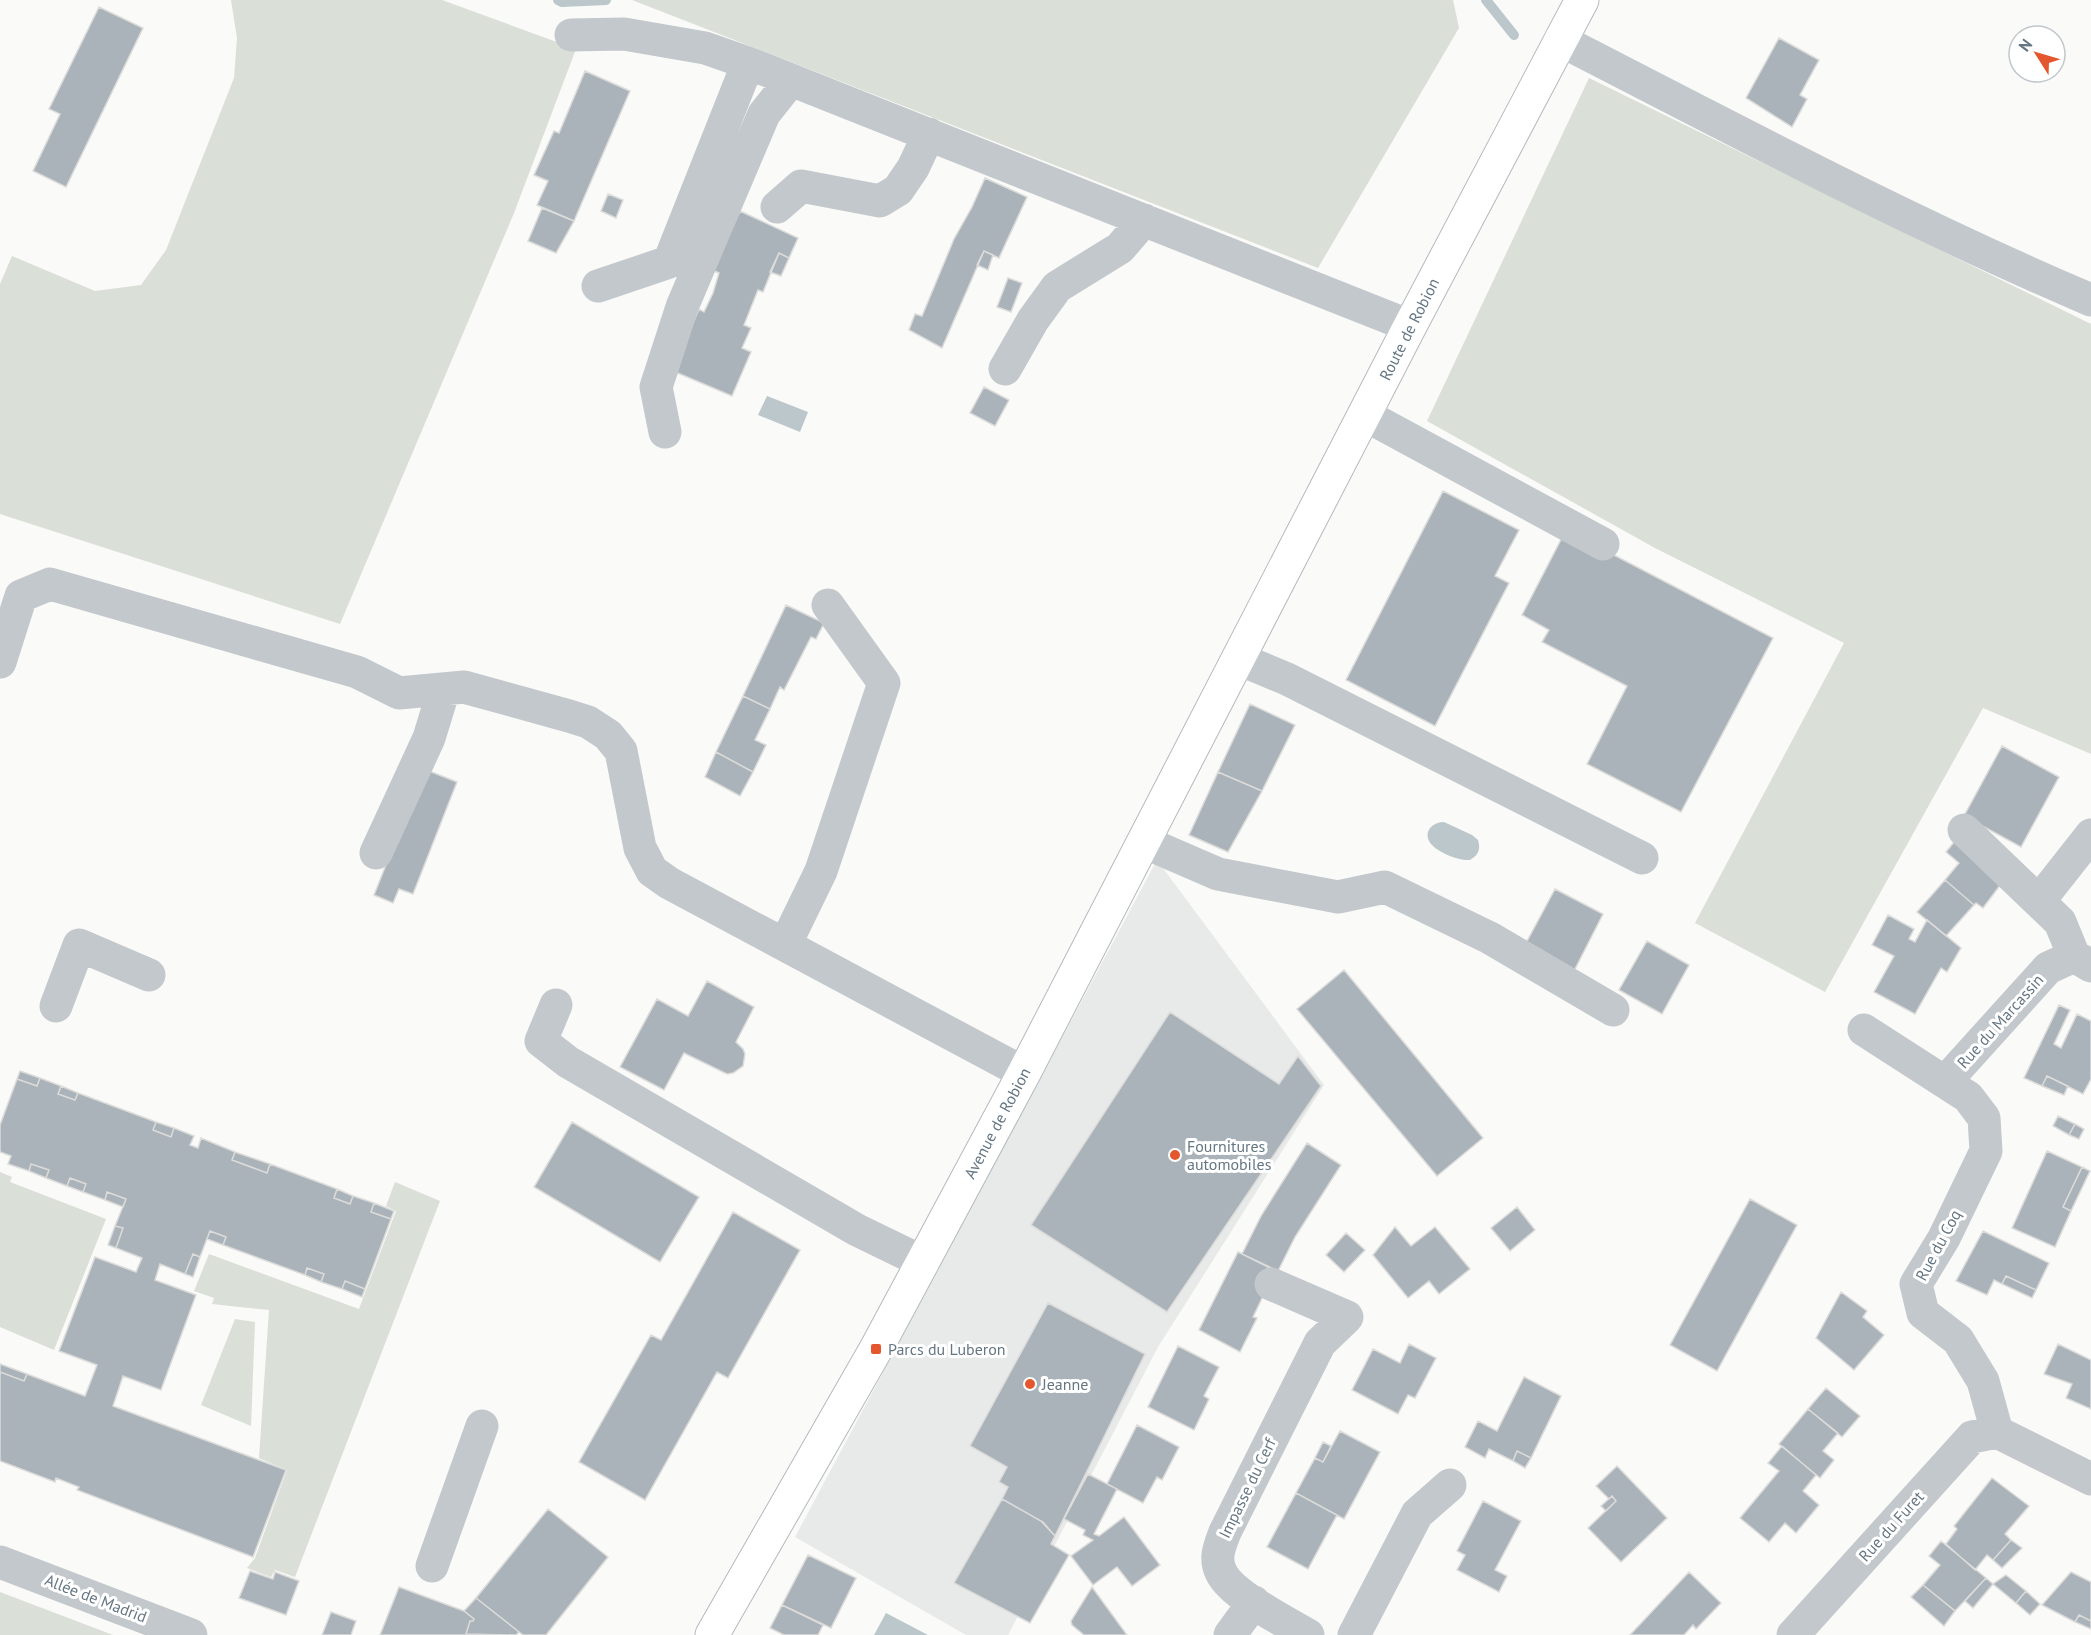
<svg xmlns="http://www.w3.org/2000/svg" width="2091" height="1635" font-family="'PT Sans',sans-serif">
	<rect width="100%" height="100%" fill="#fafaf8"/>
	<path fill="#e8e9e9" d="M1157,860L1324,1085L1158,1347L1008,1635H966L795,1537Z"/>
	<path fill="#dadfd7" d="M231,0H442L576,49L514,213L340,624L0,514V284L12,256L95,291L141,285L166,250L234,78L237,38Z
		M632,0H1453L1459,28L1318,268Z
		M1589,78L2091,324V754L1983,708L1825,992L1695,923L1844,643L1655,548L1427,421Z
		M0,1172L12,1177L10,1182L106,1219L54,1350L0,1327Z
		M395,1182L440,1201L295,1577L275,1570L271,1577L247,1568L255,1558L287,1470L259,1458L269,1310L212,1304L214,1298L194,1291L209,1254L359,1309L396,1211L386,1206Z
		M235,1319L255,1322L251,1426L201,1405Z
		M0,1592L113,1635H0Z"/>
	<path fill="#bbc7cb" d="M767,396L808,412L800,432L758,415Z
		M1444,822L1472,835L1478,840C1481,850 1478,855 1470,860C1459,861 1439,853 1431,844C1422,833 1432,822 1444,822Z
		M886,1613L928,1635H874Z"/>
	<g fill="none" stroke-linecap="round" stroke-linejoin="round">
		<path stroke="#bbc7cb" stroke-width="10" d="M558,0L562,2L606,0
			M1486,0L1514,35"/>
	</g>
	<path fill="#aab3b9" stroke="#dcdcda" stroke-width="1.5" d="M99,7L143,28L66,187L33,171L60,114L49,109Z
		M1779,38L1819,60L1800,95L1807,99L1792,127L1746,98Z
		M585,71L630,91L574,221L537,205L548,181L534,175L554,131L559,133Z
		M985,178L1027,197L999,258L984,251L942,348L909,330L915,314L922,316L954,239L972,207Z
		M608,194L623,200L616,218L601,211Z
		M542,208L574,221L556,253L528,241Z
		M740,211L798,238L789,258L779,253L763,292L758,290L744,325L751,328L742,348L751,352L732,396L673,371L699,309L704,312L713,293L719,273L712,270Z
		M984,251L993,255L988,270L977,265Z
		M779,253L789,258L781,276L770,272Z
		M1008,278L1022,283L1011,312L997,307Z
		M984,387L1009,400L995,426L970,413Z
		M1443,491L1519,530L1495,576L1509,583L1435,726L1346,680Z
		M1566,530L1773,638L1681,812L1587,764L1627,686L1542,642L1549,630L1522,615Z
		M786,605L824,623L816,639L811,637L784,690L780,687L770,709L743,696Z
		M743,696L770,709L755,740L766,745L753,772L716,752Z
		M1250,704L1295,725L1262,791L1218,772Z
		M2002,746L2059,777L2021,847L1964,816Z
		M716,752L753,772L740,796L705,777Z
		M424,769L457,782L413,894L399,889L393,903L374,895Z
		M1218,772L1262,791L1228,852L1189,835Z
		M1959,836L2007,876L1983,908L1976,903L1974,905L1945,880L1959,863L1946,852Z
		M1945,880L1974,905L1946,936L1917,912Z
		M1555,889L1603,914L1574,971L1525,945Z
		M1888,915L1914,929L1909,939L1915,942L1927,920L1961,948L1947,972L1941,968L1915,1014L1874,992L1894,956L1872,945Z
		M1647,941L1689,965L1662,1014L1619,990Z
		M1344,970L1483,1138L1437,1176L1297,1009Z
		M707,981L754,1007L736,1042L743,1049L745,1054L743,1066L733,1073L727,1074L684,1053L664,1090L620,1067L657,999L688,1016Z
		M2059,1005L2070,1010L2054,1044L2061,1048L2077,1014L2091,1021V1079L2083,1094L2047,1076L2042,1086L2024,1078Z
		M1170,1012L1279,1084L1298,1056L1321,1086L1167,1312L1031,1225Z
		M20,1071L40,1078L37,1086L17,1079Z
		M2047,1076L2068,1086L2064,1095L2042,1086Z
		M40,1078L61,1086L58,1094L75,1100L78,1093L156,1122L153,1130L171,1137L174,1128L194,1136L190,1145L198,1148L201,1138L235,1152L232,1160L267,1173L270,1164L337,1189L334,1198L350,1204L353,1196L374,1203L371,1212L391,1219L365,1289L345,1281L342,1289L321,1282L324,1274L307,1268L305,1275L223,1245L226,1237L210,1231L200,1257L193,1254L185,1274L160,1264L155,1280L196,1295L161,1390L123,1376L113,1406L286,1470L253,1557L77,1490L79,1487L56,1478L55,1482L0,1461V1372L24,1381L27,1374L85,1396L97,1365L59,1351L95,1257L136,1272L142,1258L116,1248L123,1228L115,1226L126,1199L107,1192L105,1200L83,1192L86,1184L70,1178L67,1186L46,1178L49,1170L31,1164L29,1171L8,1164L11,1156L0,1152V1125L17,1079L37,1086Z
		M61,1086L78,1093L75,1100L58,1094Z
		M2058,1116L2075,1124L2069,1135L2053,1126Z
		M156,1122L174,1128L171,1137L153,1130Z
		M572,1122L699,1197L660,1262L534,1187Z
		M2075,1124L2084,1129L2079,1139L2069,1135Z
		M1307,1143L1341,1165L1295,1237L1278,1271L1242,1254L1261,1216Z
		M2047,1151L2082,1167L2063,1207L2071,1211L2055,1247L2012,1228Z
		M235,1152L270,1164L267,1173L232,1160Z
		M31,1164L49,1170L46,1178L29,1171Z
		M2082,1167L2090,1171L2071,1211L2063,1207Z
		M70,1178L86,1184L83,1192L67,1186Z
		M337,1189L353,1196L350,1204L334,1198Z
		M107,1192L126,1199L123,1207L105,1200Z
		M1750,1199L1797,1225L1717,1371L1670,1345Z
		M374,1203L394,1211L391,1219L371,1212Z
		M1517,1207L1535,1230L1510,1251L1491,1228Z
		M733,1212L800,1250L728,1378L717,1372L645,1500L579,1462L651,1335L661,1340Z
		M115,1226L123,1228L116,1248L108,1245Z
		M1395,1227L1411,1246L1435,1227L1470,1269L1439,1294L1429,1281L1408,1298L1373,1255Z
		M210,1231L226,1237L223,1245L207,1239Z
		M1983,1231L2049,1263L2036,1290L2006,1276L2002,1284L1994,1280L1987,1295L1956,1281Z
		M1346,1233L1365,1250L1344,1272L1326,1255Z
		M1238,1252L1268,1267L1259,1286L1266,1290L1253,1317L1257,1318L1240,1352L1199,1330Z
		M193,1254L200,1257L193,1277L185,1274Z
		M307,1268L324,1274L321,1282L305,1275Z
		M2006,1276L2036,1290L2032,1298L2002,1284Z
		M345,1281L365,1289L362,1297L342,1289Z
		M1841,1292L1867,1311L1863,1317L1884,1335L1854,1370L1816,1338Z
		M1048,1303L1145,1354L1055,1536L1041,1521L1002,1499L1008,1487L999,1482L1007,1467L970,1446Z
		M1409,1344L1436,1358L1415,1398L1408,1395L1398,1414L1352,1390L1373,1349L1400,1363Z
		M2058,1344L2091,1360V1409L2066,1398L2072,1384L2044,1374Z
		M1178,1346L1219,1367L1204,1396L1209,1399L1194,1430L1148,1407Z
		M0,1364L27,1374L24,1381L0,1372Z
		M1524,1377L1561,1396L1531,1458L1517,1451L1513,1461L1489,1449L1485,1458L1465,1447L1478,1421L1497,1431Z
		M1826,1388L1860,1416L1842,1437L1808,1409Z
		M1808,1409L1838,1433L1823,1451L1834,1460L1820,1478L1779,1444Z
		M1137,1425L1179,1447L1162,1480L1157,1477L1143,1503L1107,1484Z
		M1340,1431L1380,1452L1344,1519L1296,1493L1315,1458L1323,1462Z
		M1323,1442L1331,1446L1323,1462L1315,1458Z
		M1782,1446L1816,1475L1803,1491L1819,1505L1796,1533L1785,1523L1769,1542L1740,1518L1779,1471L1768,1463Z
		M1517,1451L1531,1458L1525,1468L1513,1461Z
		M1617,1466L1667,1518L1621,1562L1588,1528L1616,1501L1612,1496L1609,1499L1596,1486Z
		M1088,1474L1117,1489L1094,1534L1099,1536L1124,1517L1160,1565L1132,1586L1117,1567L1093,1585L1071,1556L1093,1540L1083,1535L1085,1530L1064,1519Z
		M1992,1478L2029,1506L2005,1534L2011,1540L1993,1560L1987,1555L1975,1570L1946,1544L1957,1529L1954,1526Z
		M1296,1493L1337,1515L1308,1569L1267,1547Z
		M1612,1496L1616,1501L1606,1511L1601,1506Z
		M1002,1499L1043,1522L1055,1536L1051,1544L1069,1555L1030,1623L954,1583Z
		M1483,1501L1521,1521L1495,1570L1507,1576L1499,1592L1457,1570L1465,1555L1457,1551Z
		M548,1509L608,1557L546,1635H523L476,1598Z
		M2011,1540L2022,1548L2002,1568L1993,1560Z
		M1941,1541L1986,1578L1955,1611L1923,1585L1940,1565L1929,1556Z
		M808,1555L856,1578L831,1628L782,1605Z
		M250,1571L273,1579L275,1572L299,1581L286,1615L239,1598Z
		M1689,1572L1721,1603L1696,1629L1693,1625L1684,1635H1630Z
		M2071,1572L2091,1582V1621L2079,1615L2075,1622L2042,1605Z
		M2006,1575L2026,1591L2016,1603L1993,1584Z
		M1986,1578L1993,1584L1973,1608L1965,1601Z
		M1923,1585L1955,1611L1944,1626L1911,1597Z
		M399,1587L464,1611L474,1619L473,1621H470L466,1634L468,1635H380Z
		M1092,1587L1127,1635H1084L1072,1625L1071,1621Z
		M2026,1591L2040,1604L2030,1615L2016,1603Z
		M476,1598L519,1632L516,1635L466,1634L470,1621H473L474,1619L464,1611Z
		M782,1605L823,1625L818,1635H784L770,1628Z
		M331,1612L356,1621L351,1635H322Z
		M2079,1615L2091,1621V1629L2075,1622Z"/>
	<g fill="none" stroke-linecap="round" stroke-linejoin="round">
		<g stroke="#b5babe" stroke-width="35">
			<path id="major" d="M712,1635L876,1349L1024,1073L1410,326L1582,0"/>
		</g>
		<path stroke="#c3c8cc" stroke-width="33" d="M571,35L624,34L705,48L748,63L1410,326
			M1560,40C1735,130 1910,223 2091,300
			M777,207L801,186L880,201L898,190L913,168L929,134
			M598,286L669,262L748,63
			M1005,369L1033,320L1057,287L1120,248L1144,220
			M1365,415L1603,544
			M665,432L656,387L682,307L764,114L791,80
			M1239,659L1287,679L1642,858
			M0,662L21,596L50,584L357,672L399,693L464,687L569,716L588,722L608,735L621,751L640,848L652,871L669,883L1024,1073
			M1964,830L2060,922L2074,956
			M1144,842L1218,874L1338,897L1385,887L1490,938L1613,1010
			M376,853L429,738L444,689
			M2039,901L2091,835
			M785,945L821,871L884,683L828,605
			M556,1005L541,1041L568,1062L857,1230L923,1262
			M56,1006L79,945L149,975
			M1864,1030L1968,1097L1984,1118L1986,1151L1944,1238L1916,1284L1923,1313L1958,1340L1983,1381L1997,1432L2091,1479
			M1945,1082L2048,968L2074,956L2091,966
			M1271,1284L1347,1317L1320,1343L1225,1532C1220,1545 1214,1558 1221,1572C1231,1595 1286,1622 1308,1635
			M0,1562L191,1635
			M432,1566L482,1426
			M1230,1635L1254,1602
			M1354,1635L1417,1514L1450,1485
			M1793,1635L1972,1437L1997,1432"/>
		<use href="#major" stroke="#fff" stroke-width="33"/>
	</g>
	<g fill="#e4572e" stroke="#fff" stroke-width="2">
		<circle cx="1175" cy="1155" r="6"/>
		<rect x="870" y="1343" width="12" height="12" rx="3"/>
		<circle cx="1030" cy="1384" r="6"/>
	</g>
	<g text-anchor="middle" stroke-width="6" stroke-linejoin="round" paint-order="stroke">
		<g font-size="16" fill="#657683" stroke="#fff">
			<text transform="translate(1409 329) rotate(-63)" y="6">Route de Robion</text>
			<text transform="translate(2000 1021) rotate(-48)" y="6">Rue du Marcassin</text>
			<text transform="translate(997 1123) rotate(-62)" y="6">Avenue de Robion</text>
			<text transform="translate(1938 1245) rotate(-62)" y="6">Rue du Coq</text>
			<text transform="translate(1247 1488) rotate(-64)" y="6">Impasse du Cerf</text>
			<text transform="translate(1891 1526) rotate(-48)" y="6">Rue du Furet</text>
			<text transform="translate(96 1598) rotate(21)" y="6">Allée de Madrid</text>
		</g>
		<g font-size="16" fill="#657683" stroke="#fff" text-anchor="start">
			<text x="1187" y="1152">Fournitures<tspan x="1187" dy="18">automobiles</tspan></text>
			<text x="888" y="1355">Parcs du Luberon</text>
			<text x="1042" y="1390">Jeanne</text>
		</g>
	</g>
	<g transform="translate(2037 54) rotate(307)"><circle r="28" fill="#ffffff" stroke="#c1c8cd" stroke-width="1.5"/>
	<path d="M0-4.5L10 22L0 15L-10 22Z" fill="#e4572e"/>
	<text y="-9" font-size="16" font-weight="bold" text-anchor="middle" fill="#657683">N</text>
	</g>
</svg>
